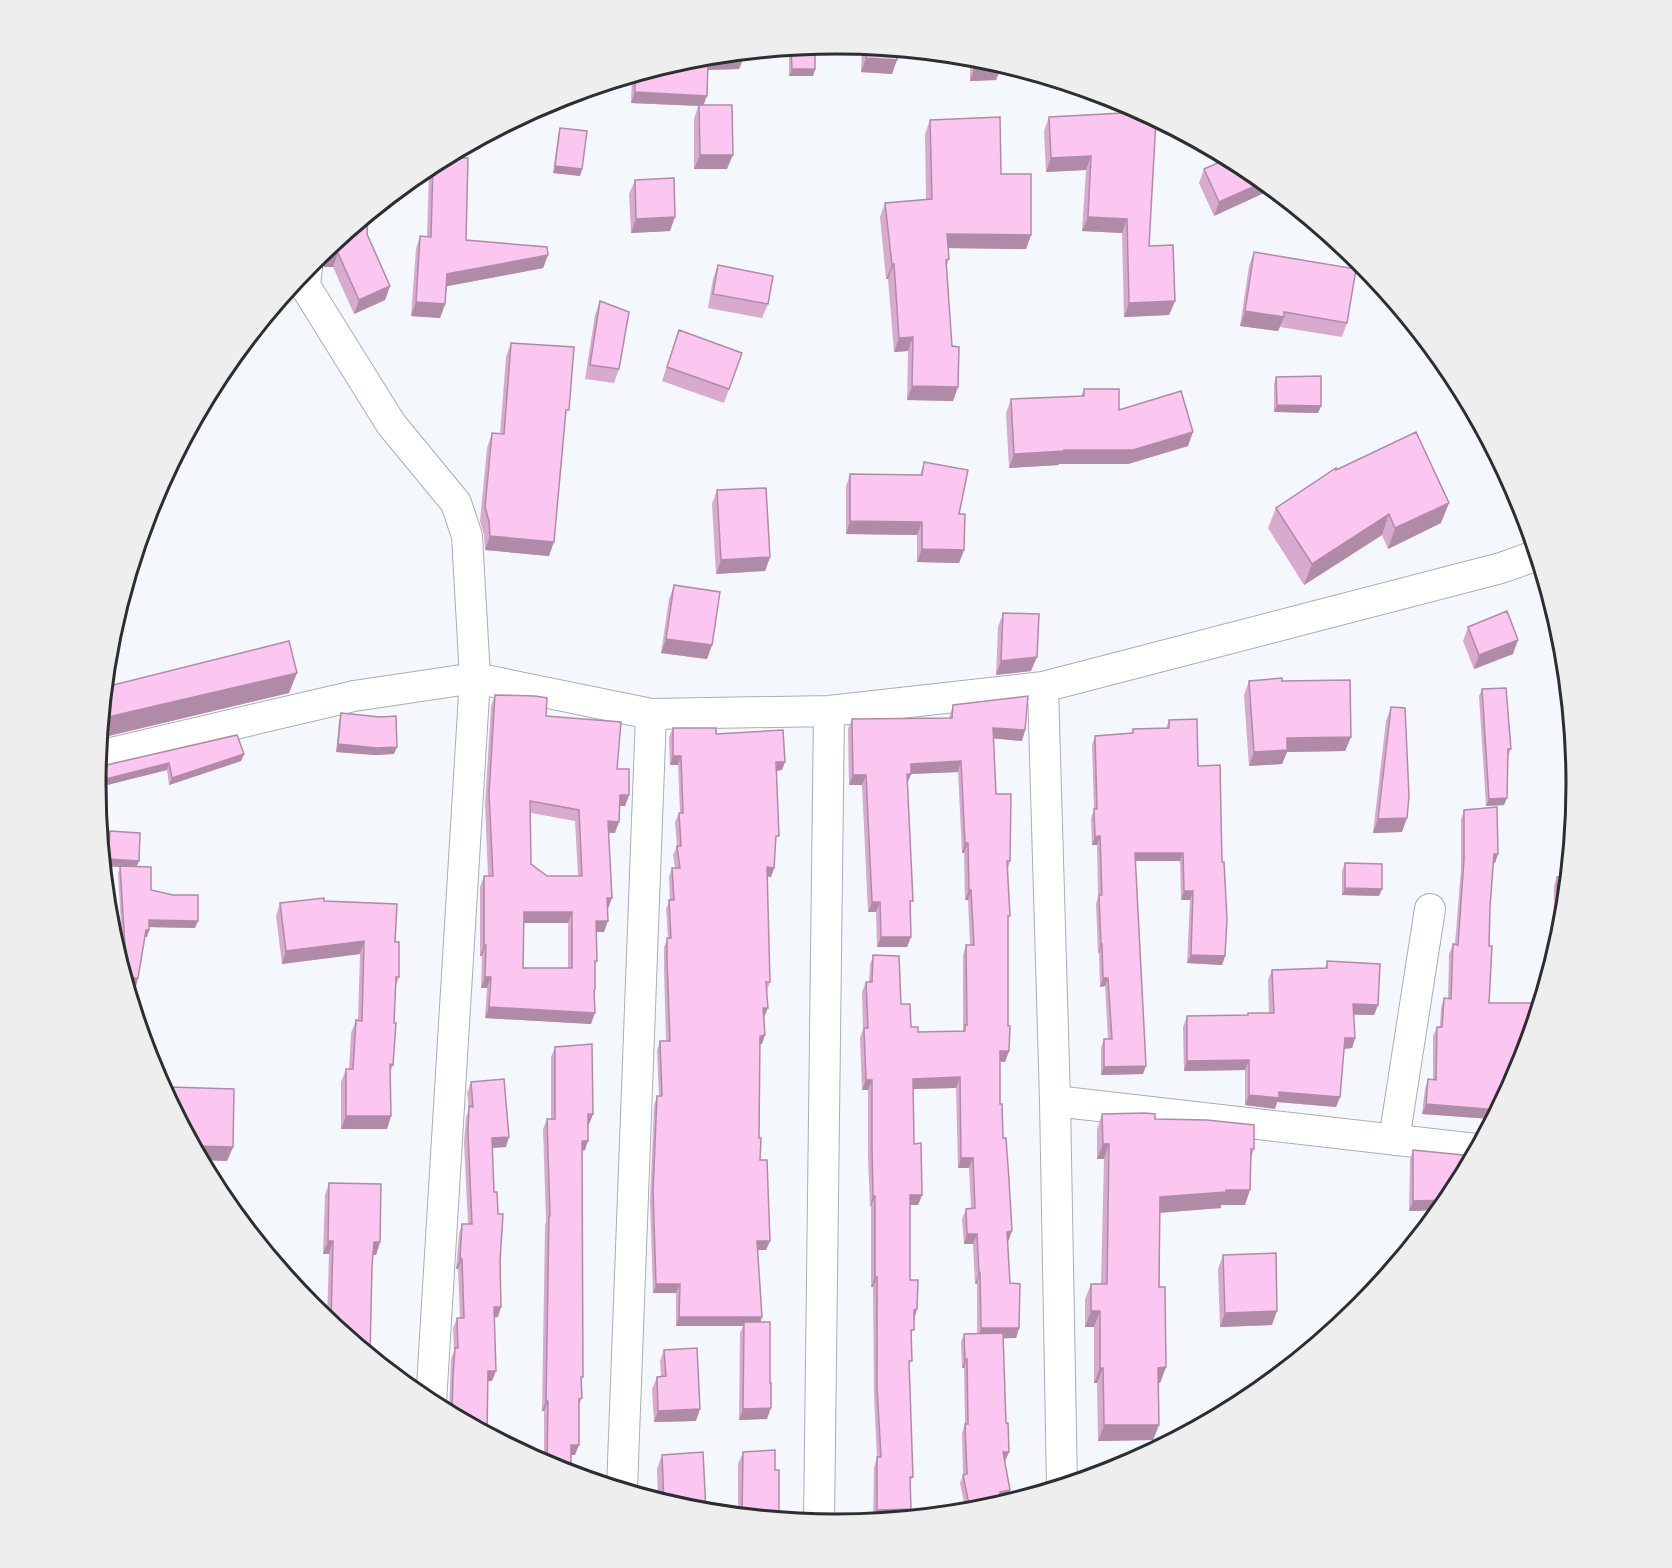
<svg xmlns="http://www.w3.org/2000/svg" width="1672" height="1568" font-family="Manrope,sans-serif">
	<rect width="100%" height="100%" fill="#f4f8fd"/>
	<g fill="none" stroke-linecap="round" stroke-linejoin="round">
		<g stroke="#aaaeb2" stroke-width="32">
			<path id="street" d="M307,267L305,286L391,424L456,503L467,536L475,678L431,1403
				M1043,687L1055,1101L1062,1486
				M98,756L354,696L475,678L651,714L829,711L1043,687L1501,568L1537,555
				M1055,1101L1476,1149
				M1394,1140L1430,909
				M622,1489L651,714
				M819,1523L829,711"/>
		</g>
		<use href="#street" stroke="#fff" stroke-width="30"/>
	</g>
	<path fill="#d8aace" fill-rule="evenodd" d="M815,46V69L813,76H789V52L790,48Z
		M862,46L898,50L892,74L861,72Z
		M970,57L981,58L1004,65H1001L996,80L970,81Z
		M692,58L743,59L739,69L708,70L704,105L727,169H694V119L698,106L631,103L632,76Z
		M1142,112L1149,246L1175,301L1169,315L1124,317L1122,233L1082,231L1086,170L1046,172L1044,131L1049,117Z
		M930,120L1001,174L1031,235L1026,249L948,248L949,259L946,268L953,401L907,400L908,351L894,352L888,279H886L880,217L885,203L926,199L925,134Z
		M560,128L582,169L580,176L553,173L558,135Z
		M444,158L466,240L548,255L543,268L447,286L445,304L440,318L411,316L416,249L420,236H427L429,171L431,165Z
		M1248,168L1214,216L1199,183L1204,169Z
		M635,180L670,231L631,233L629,194Z
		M368,215L367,234L390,286L385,300L354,314L333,267H324L322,258V253Z
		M1254,252L1347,323L1342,337L1280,327L1278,331L1240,326L1249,266Z
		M718,265L768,304L762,318L708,308L713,279Z
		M600,301L619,369L614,383L585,379L595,315Z
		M679,330L742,353L724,403L662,381Z
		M511,343L549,556L485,550L484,535L480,521L487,448L492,433L500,434L506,357Z
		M1276,377L1321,406L1318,413L1274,412V384Z
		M1084,389L1119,410L1188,446L1128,464H1059V465L1009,468L1006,413L1011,399L1081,396Z
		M924,462L959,514L964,550L959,563L917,562V535L846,534V486L850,474L920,475Z
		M1336,470L1441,523L1388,549L1382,535L1304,585L1268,528L1276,508Z
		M717,490L770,557L765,571L716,574L712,504Z
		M674,585L712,645L707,659L661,653L669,599Z
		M1003,613L1031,671L996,675L998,627Z
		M1468,627L1513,654L1474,669L1463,641Z
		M1559,627L1562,640L1565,664L1560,665L1557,631Z
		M1249,681H1282L1351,737L1345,751L1287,752L1282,764L1249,766L1244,695Z
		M105,687L289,693L100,738Z
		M1482,689L1511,749L1508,756L1504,805L1486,806L1479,696Z
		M495,695L546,716L617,769L629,795L625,806H619L615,833H609L608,909L604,932H596L597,961L595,965V989L594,993L591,1024L485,1018L487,988H481L482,956H480V887L484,876H488L485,804L491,706ZM531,813L575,821L578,876H547L531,864ZM524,923H568V968H523Z
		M953,705L1025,730L1022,741L993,738L996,794L1010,861L1008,869V1026L1009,1051L1005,1062L1000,1061V1104L1003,1138L1010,1283L1019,1328L1016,1338H1003L1006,1423L1009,1452L1005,1461L1010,1490L1007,1498L1000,1500L980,1510L966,1512L960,1483L963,1475L962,1433L965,1424L964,1368H962L961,1342L964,1334L977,1333V1284H975L973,1244H964L962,1219L966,1209H971L969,1168H958L956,1088L913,1089L914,1144L922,1195L918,1205H910V1280L914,1319L911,1338L909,1369L913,1477L873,1521L874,1467L877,1458L874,1397L873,1287H871V1206H870L868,1159V1090H862L860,1038L863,1029L862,992L866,982H869L870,965L873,955L901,1004L911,1027L918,1032L963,1031V955L966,945H970L968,900H965L964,853H962L958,772L911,774L907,784L911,937L907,947H877L876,912H868L862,785H849L848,729L852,719L949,718Z
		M1391,707L1402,832L1373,833L1386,721Z
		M341,713L394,754L375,755L336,752L339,720Z
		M1169,720L1198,766L1222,862L1225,956L1222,965L1187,963L1190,900H1181L1180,861H1135L1143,1074L1101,1075V1048L1104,1039H1108L1105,986L1100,987L1099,953H1098L1096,904L1098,897L1097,845H1092L1091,818L1094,810L1092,745L1095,736L1131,733L1133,729L1166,728Z
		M673,728L716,734L782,770L777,771L774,868L771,877L767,876L770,982L767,990L762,1044H760L759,1138L760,1160L770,1241L766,1250H758L761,1322L767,1419L739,1420L740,1333L743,1326H676V1293H653L650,1200L654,1105L657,1096H659L657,1050L660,1041H666L664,968V947L668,938L666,909L670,900L669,877L672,868H675L673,855L677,846L675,822L679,813H680L678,765H670L669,737Z
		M244,754L241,761L169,785L167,770L103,786L99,773L102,766Z
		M1464,810L1495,863H1493L1490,907L1489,1003L1520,1068L1492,1119L1422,1114L1425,1089L1428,1079L1433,1080V1036L1437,1027H1440L1441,1008L1444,998L1448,999L1449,954L1453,944H1455L1461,869V820Z
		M110,831L137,867L151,890L195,928L149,927V930L147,937H145L138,978L136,986L127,985L124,976L118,873L120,867L105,866L107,838Z
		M1345,863L1379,896L1342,895V871Z
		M1557,877L1562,929L1553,958L1554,886Z
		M324,901L395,942L399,977L396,985L394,1023L393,1065L390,1073L391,1116L387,1129H341V1082L346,1069H349L351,1033L356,1020H358L360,954L282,964L276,916L280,903Z
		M1327,961L1378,1005L1374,1015H1354L1355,1038L1352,1048L1344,1049L1340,1097L1336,1107L1277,1102L1275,1109L1245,1105V1070L1184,1071L1183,1027L1187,1016L1248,1015V1013H1269L1268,980L1272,970L1325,968Z
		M555,1047L593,1114L589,1124H588L585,1150L582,1151L583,1377L581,1382L582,1398L579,1405L575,1455H571L552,1468L544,1463V1411H542L545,1226L546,1221L543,1129L547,1119H551V1057Z
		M471,1082L506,1147L492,1148L498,1317H494L492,1381H488L487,1433L449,1413L451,1359L454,1351L453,1328L457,1318H460L458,1269H456L459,1234L462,1224H468L464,1142L466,1117L469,1109L467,1093Z
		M170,1087L233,1147L227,1161L202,1160L167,1096Z
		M1102,1114L1155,1119L1254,1149L1251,1158L1245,1205H1221V1208L1160,1213L1159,1287L1166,1367L1160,1383H1158L1159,1425L1153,1440L1098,1441L1097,1383H1094V1327H1085V1299L1091,1284H1101L1104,1159H1097V1129Z
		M1413,1150L1452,1196L1440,1210L1409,1211L1410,1159Z
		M329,1183L380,1242L376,1255H373L372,1266L370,1355L327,1319L329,1254H323L325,1195Z
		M1223,1255L1272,1325L1220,1327L1218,1269Z
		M664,1350L696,1421L654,1422L652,1389L657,1377H661L660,1361Z
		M743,1452L775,1470L779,1513L777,1519L738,1515V1464Z
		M662,1455L691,1510L658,1500L657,1469Z"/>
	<path fill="#b08ba7" d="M866,58L897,60L892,74L861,72Z
		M743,59L739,69L704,70L708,60Z
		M1001,68L996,80L970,81L974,69Z
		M792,69H815L813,76H789Z
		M635,92L707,96L703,106L631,103Z
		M700,155H733L727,169H694Z
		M1091,156L1086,170L1046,172L1051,158Z
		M555,166L582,169L580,176L553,173Z
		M1264,182L1273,189L1214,216L1219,202Z
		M675,217L670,231L631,233L636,219Z
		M1088,217L1127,219L1122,233L1082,231Z
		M947,234L1031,235L1026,249L941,248Z
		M329,252L338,253L333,267H324Z
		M548,255L543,268L443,287L447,274Z
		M894,264L888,279H886L892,265Z
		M390,286L385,300L354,314L359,300Z
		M1175,301L1169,315L1124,317L1129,303Z
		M416,302L445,304L440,318L411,316Z
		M1245,311L1284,317L1278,331L1240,326Z
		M913,337L908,351L894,352L899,338Z
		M912,386L958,387L953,401L907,400Z
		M1277,405L1321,406L1318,413L1274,412Z
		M1193,432L1188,446L1128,464H1059V465L1009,468L1014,454L1064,450Z
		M1449,503L1441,523L1388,549L1395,528Z
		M1389,514L1382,535L1304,585L1312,564Z
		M850,521L922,522L917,535L846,534Z
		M490,536L554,542L549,556L485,550Z
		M922,549L964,550L959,563L917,562Z
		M770,557L765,571L716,574L721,560Z
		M666,639L712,645L707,659L661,653Z
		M1518,640L1513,654L1474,669L1479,655Z
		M1564,655L1565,664L1560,665Z
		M1037,657L1031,671L996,675L1001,661Z
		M297,673L289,693L100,738L108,717Z
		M993,728L1025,730L1022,741L989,738Z
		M1351,737L1345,751L1287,752L1282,764L1249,766L1254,752L1287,738Z
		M338,744L397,747L394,754L375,755L336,752Z
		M244,754L241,761L169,785L172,778Z
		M673,756H681L678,765H670Z
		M961,761L958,772L911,774L907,784H903L911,764Z
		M776,762H785L782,770L773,771Z
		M169,763L167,770L103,786L106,779Z
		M853,775H866L862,785H849Z
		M620,795H629L625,806H616Z
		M1507,798L1504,805L1486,806L1489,799Z
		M1407,818L1402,832L1373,833L1378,819Z
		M608,821L619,822L615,833L604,832Z
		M1100,836L1097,845H1092L1095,837Z
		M965,843H968L964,853H962Z
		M1135,853H1183L1180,861H1132Z
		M1494,854H1498L1495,863H1490Z
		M108,859L139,861L136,868L105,866Z
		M767,867L774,868L771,877L763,876Z
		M1345,888L1382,889L1379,896L1342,895Z
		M969,890H971L968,900H965Z
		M1184,891H1193L1190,900H1181Z
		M607,898H612L608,909H603Z
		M872,902H880L876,912H868Z
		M524,912H572L568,923H520Z
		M149,920L198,921L195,928L146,927Z
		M596,921H608L604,932H592Z
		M146,930H149L147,937H143Z
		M881,937H911L907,947H877Z
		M364,941L360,954L282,964L286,951Z
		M1101,944H1102L1099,953H1098Z
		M484,945H486L482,956H480Z
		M1191,955L1225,956L1222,965L1187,963Z
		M485,977H491L487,988H481Z
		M127,978H138L136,986L127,985L126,982Z
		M1103,978H1108L1105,986L1100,987Z
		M1353,1004L1378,1005L1374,1015L1349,1014Z
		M489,1007L595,1013L591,1024L485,1018Z
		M763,1008H768L764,1017Z
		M765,1035L762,1044H756L760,1036Z
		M1345,1038H1355L1352,1048L1341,1049Z
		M1000,1051H1009L1005,1062L997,1061Z
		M1249,1060L1245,1070L1184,1071L1187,1061Z
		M1146,1066L1143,1074L1101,1075L1104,1067Z
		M960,1077L956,1088L909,1089L913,1079Z
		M866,1080H872L868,1090H862Z
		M1279,1092L1340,1097L1336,1107L1277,1102L1275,1109L1245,1105L1249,1095Z
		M1426,1104L1498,1110L1492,1119L1422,1114Z
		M588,1114H593L589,1124H584Z
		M346,1116H391L387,1129H341Z
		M509,1137L506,1147L488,1148L492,1138Z
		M582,1141H588L585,1150L579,1151Z
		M1103,1144H1109L1104,1159H1097Z
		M194,1146L233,1147L227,1161L202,1160Z
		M961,1158H973L969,1168H958Z
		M1226,1190H1250L1245,1205H1221V1208L1155,1213L1160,1197Z
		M910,1195H922L918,1205H906Z
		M873,1196H875L871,1206H870Z
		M1448,1200L1440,1210L1409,1211L1413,1201Z
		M1012,1231L1008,1242H1003L1007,1232Z
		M967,1234H977L973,1244H964Z
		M328,1241H333L329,1254H323Z
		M757,1241H770L766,1250H754Z
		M374,1242H380L376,1255L369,1254Z
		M460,1259H462L458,1269H456Z
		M980,1273L977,1284H975L979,1274Z
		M875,1277H877L873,1287H871Z
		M656,1284H680L676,1293H653Z
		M494,1307H501L498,1317L490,1318Z
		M917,1309L914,1320V1310Z
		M1091,1311H1100L1094,1327H1085Z
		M1277,1311L1272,1325L1220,1327L1225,1313Z
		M679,1317H762L759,1326L744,1322L743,1326H676Z
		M335,1326L343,1327L342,1332Z
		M981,1328H1019L1016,1338L978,1339Z
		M967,1359L964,1368H962L965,1360Z
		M1166,1367L1160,1383H1152L1158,1368Z
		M1100,1368H1103L1097,1383H1094Z
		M488,1371H496L492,1381H485Z
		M546,1401H548L544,1411H542Z
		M771,1408L767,1419L739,1420L743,1409Z
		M700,1409L696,1421L654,1422L658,1411Z
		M1104,1425H1159L1153,1440L1098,1441Z
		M571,1445H579L575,1455H567Z
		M1003,1452H1009L1005,1461H1000Z
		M1010,1490L1007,1498L997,1500L1000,1492Z
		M911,1509L908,1517L873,1521L877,1510Z
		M771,1513H779L777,1519L769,1518Z"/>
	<path fill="#fbc6ef" stroke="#b08ba7" stroke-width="1.5" fill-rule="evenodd" d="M815,46V69H792L791,48Z
		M867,47L898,50L897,60L866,58Z
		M743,53V59L708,60L707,96L635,92V75L692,58Z
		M974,57L981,58L1001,64V68L974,69Z
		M699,105H732L733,155H700Z
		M1142,112L1156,119L1149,246L1173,245L1175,301L1129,303L1127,219L1088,217L1091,156L1051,158L1049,117Z
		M1000,117L1001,174H1031V235L947,234L949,259L946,260L952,346L959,347L958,387L912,386L913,337L899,338L894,264L892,265L885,203L932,199L930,120Z
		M560,128L587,131L582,169L555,166Z
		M444,158H468L466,240L547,247L548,255L447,274L445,304L416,302L420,236L431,237L433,164Z
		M1229,158L1248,168L1264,182L1219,202L1204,169Z
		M674,178L675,217L636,219L635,180Z
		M368,215L367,234L390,286L359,300L338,253L329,252L328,248Z
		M1254,252L1356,269L1347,323L1284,312V317L1245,311Z
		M718,265L773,276L768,304L713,294Z
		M600,301L629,312L619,369L590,365Z
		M679,330L742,353L729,389L667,367Z
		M511,343L574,347L569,410H566L554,542L490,536L489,521L485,507L492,433L504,434Z
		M1321,376V406L1277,405L1276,377Z
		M1084,389H1119V410L1181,391L1193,432L1133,450H1064V451L1014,454L1011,399L1084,396Z
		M1416,432L1449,503L1395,528L1389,514L1312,564L1276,508L1336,468V470Z
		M924,462L968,470L959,514H965L964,550L922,549V522L850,521V474L922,475Z
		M766,488L770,557L721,560L717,490Z
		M674,585L720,592L712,645L666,639Z
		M1507,611L1518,640L1479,655L1468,627Z
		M1003,613L1039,614L1037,657L1001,661Z
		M289,641L297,673L108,717L104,701L105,687Z
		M1282,678V681L1350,680L1351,737L1287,738V750L1254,752L1249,681Z
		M1506,688L1511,749H1508L1507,798L1489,799L1482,689Z
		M495,695L535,696L547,698L546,716L621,722L617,769H629V795H620L619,822L608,821L612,898H607L608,921H596L597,961H595V989L594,990L595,1013L489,1007L491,977H485L486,945H484V876H493L489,793ZM530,801L579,810L582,876H547L531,864ZM524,912H572V968H523Z
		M1028,696L1025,730L993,728L996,794H1011L1010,861H1007L1010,916H1008V1026H1010L1009,1051H1000V1104H1002L1003,1138H1006L1009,1180L1012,1231L1007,1232L1010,1283L1020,1284L1019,1328H981L980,1273L979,1274L977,1234H967L966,1209L975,1208L973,1158H961L960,1077L913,1079L914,1144L921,1143L922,1195H910V1280H918L917,1309L914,1310V1330H911L912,1361H909L913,1477H910L911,1509L877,1510V1457H881L877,1387V1277H875V1196H873L872,1149V1080H866L864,1028H868L866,982H872L873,955L899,956L901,1004H910L911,1027H918V1032L965,1031V1025H967L966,945H974L971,890H969L968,843H965L961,761L911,764V774H907L913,901H910L911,937H881L880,902H872L866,775H853L852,719L952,718L953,705Z
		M1391,707L1405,708L1409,796L1407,818L1378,819Z
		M341,713L380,717L396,716L397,747L377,748L338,744Z
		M1197,719L1198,766L1220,765L1222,862H1224L1227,919L1225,956L1191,955L1193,891H1184L1183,853H1135L1146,1066L1104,1067V1039H1112L1108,978H1103L1102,944H1101L1099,895H1102L1100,836L1095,837L1094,809H1097L1095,736L1133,733V729L1169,728V720Z
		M673,728H716V734L783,730L785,762H776L779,836H776L774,868L767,867L770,982H766L768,1008H763L765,1035L760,1036L759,1138H761L760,1160H767L770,1241H757L762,1317H679L680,1284H656L653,1191L657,1096H662L660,1041H670L667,959V938H671L669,900H674L672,868H680L677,846H681L679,813H683L681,756H673Z
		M237,735L244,754L172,778L169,763L106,779L102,766Z
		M1497,807L1498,854H1494L1490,907L1489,946H1492L1489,1003H1540L1520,1068L1498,1110L1426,1104L1428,1079L1436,1080L1437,1027H1442L1444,998L1451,999L1453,944L1458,945L1464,859V810Z
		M110,831L140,833L139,861L108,859Z
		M1345,863L1382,864V889L1345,888Z
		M120,866L151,867V890L173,895H198V921L149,920V930H146L138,978H127Z
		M1567,876L1562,929L1557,946V877Z
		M324,898V901L397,904L395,942H399V977H396L394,1023H396L393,1065L390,1064L391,1116H346V1069H353L356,1020L362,1021L364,941L286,951L280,903Z
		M1327,961L1380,964L1378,1005L1353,1004L1355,1038H1345L1340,1097L1279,1092V1098L1249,1095V1060L1187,1061V1016L1248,1015V1013H1274L1272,970L1327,968Z
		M592,1044L593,1114H588V1141H582L583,1377H581L582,1398L579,1399V1445H571V1474L552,1468L547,1465L548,1401H546L549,1216H550L547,1119H555V1047Z
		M504,1079L509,1137L492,1138L494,1192H497L498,1214H503L500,1261L501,1307H494L496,1371H488L487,1433L452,1414L453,1376L455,1348H458L457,1318H464L462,1259H460L462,1224H472L468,1132L469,1106L473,1107L471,1082Z
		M170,1087L234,1089L233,1147L194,1146L170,1101Z
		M1145,1113L1155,1114V1119L1207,1120L1254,1125V1149H1251L1250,1190H1226V1192L1160,1197L1159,1287H1165L1166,1367L1158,1368L1159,1425H1104L1103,1368H1100V1311H1091V1284H1107L1109,1144H1103L1102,1114Z
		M1413,1150L1473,1156L1452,1196L1448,1200L1413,1201Z
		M329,1183L381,1184L380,1242H374L372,1266L370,1355L343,1333V1327L335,1326L331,1323L333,1241H328Z
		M234,1212L240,1213V1219Z
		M1276,1253L1277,1311L1225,1313L1223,1255Z
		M744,1322H770V1383H771V1408L743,1409Z
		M1003,1333L1006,1423H1008L1009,1452H1003L1010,1490L1000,1492V1504L980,1510L969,1511V1504L963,1475L967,1474L965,1424H968L967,1359L965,1360L964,1334Z
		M697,1348L700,1409L658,1411L657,1377L666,1376L664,1350Z
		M775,1450V1470H779V1513H771V1518L742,1515L743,1452Z
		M703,1452L706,1512L691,1510L664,1502L662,1455Z"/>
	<path d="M0 0H1672V1568H0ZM106 784a730 730 0 1 1 1460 0a730 730 0 1 1-1460 0Z" fill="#eee" fill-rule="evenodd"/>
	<path fill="none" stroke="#2c2e30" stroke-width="3" d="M106 784a730 730 0 1 1 1460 0a730 730 0 1 1-1460 0Z"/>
</svg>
